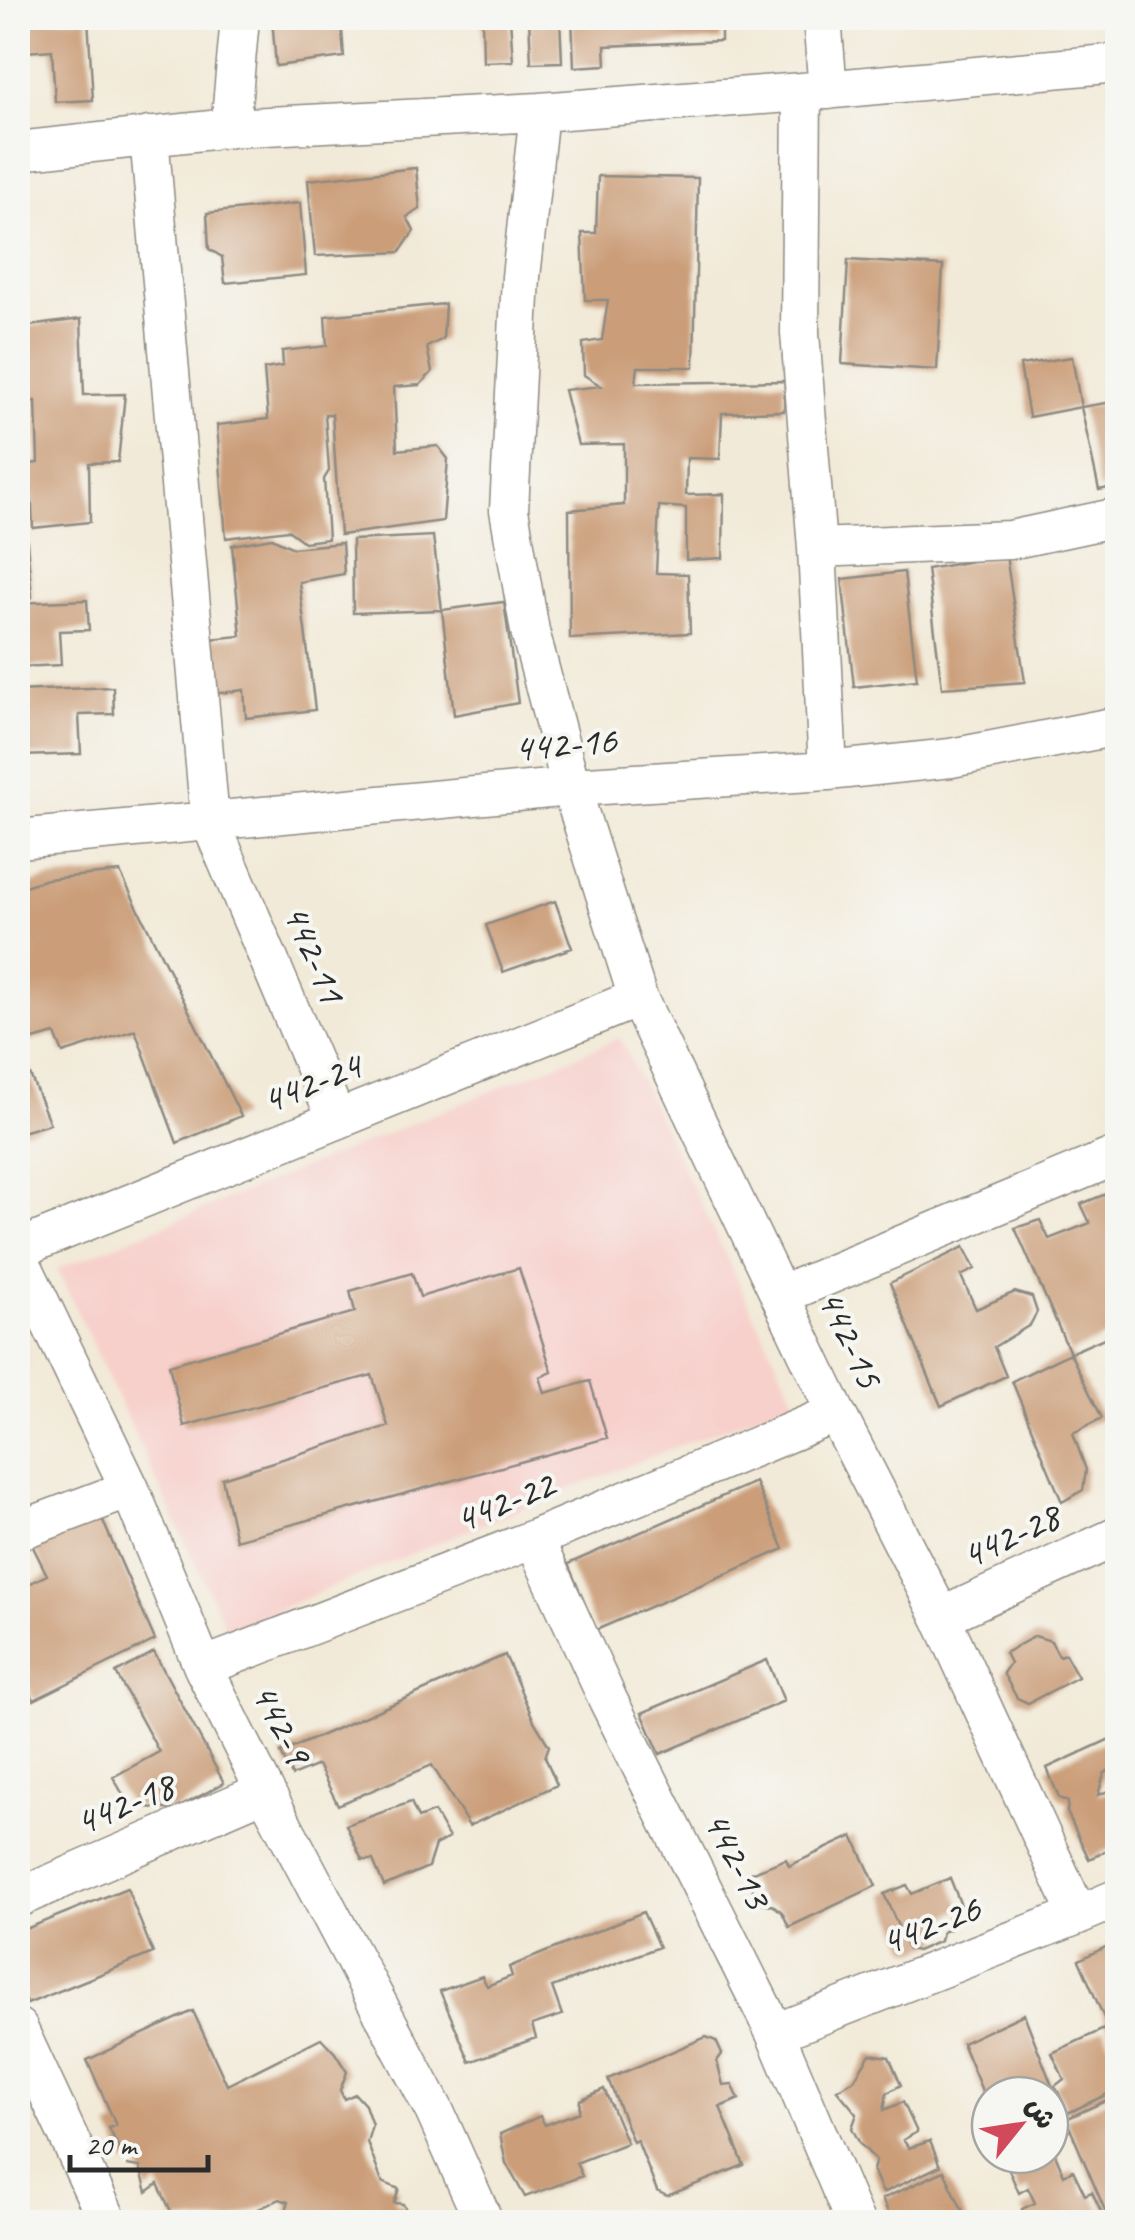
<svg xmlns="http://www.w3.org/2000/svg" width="1135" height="2240" font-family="Caveat,'Playpen Sans Arabic',sans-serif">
	<rect width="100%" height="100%" fill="#f6f6f2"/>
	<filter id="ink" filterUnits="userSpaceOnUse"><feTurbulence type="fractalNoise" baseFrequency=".01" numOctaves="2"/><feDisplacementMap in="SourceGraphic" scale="20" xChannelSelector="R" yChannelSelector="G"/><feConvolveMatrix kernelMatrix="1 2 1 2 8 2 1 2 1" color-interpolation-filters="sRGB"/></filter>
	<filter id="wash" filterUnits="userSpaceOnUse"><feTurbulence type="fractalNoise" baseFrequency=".0048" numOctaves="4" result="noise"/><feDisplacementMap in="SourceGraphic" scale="40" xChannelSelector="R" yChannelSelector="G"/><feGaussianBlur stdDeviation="2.25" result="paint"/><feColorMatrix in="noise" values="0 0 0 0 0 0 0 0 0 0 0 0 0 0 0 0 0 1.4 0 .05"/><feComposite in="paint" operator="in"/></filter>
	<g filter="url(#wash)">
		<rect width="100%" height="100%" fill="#f2ead8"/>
		<path fill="#f7d0cc" d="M620,1038L796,1401L703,1436L478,1526L227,1631L57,1269Z"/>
		<g id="blocks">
			<path fill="#cb9e79" d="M24,18H88L93,100L55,102L52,50L26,52Z
				M272,18H341L344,57L276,66Z
				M482,18H510L513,61L483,62Z
				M529,18H560L562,62L531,63Z
				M572,18H721V41L605,46L606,65L574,67Z
				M416,168L420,209L407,217L414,231L400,252L315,256L308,180Z
				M598,176L698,178L694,367H638L636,383L785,381L784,411L722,413L720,459L687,458L686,495L724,494L723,558L686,560V508L659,506L656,573L688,574L690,633L570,639L569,510L624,505V444L578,445L564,390L601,386L584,375L583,343L602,340L608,300H585L582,233H596Z
				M300,203L306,275L225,283L222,257L209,249L207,213Z
				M848,260L943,266L937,370L842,364Z
				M445,304L443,339L427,347L432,372L420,385L394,387L397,450L438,446L448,459L443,521L340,535L332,414H325L329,471L324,479L328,539L304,542L288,530L226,538L217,425L268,419L264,369L283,366L282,351L327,346L325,316Z
				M81,319L84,395L125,394L118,462L89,463L90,522L33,528L30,464L38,463L36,401H25L21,327Z
				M1072,357L1081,407L1029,417L1020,365Z
				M1113,402L1118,424V486L1099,490L1081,407Z
				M18,412H21L25,511H18Z
				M25,521L32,597L18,598V522Z
				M433,536L442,610L353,613L352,540Z
				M272,538L293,548L342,543L344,574L299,582L315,710L246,718L244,690L212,694L210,639L241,636L232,545Z
				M1006,555L1025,682L942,688L927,569Z
				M904,572L917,680L854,687L842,579Z
				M87,600L89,630L59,631L61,665L18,667V603Z
				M504,602L518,703L454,715L442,610Z
				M113,687L114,714L79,715L81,754L21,756L18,691Z
				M120,872L241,1116L177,1143L135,1030L63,1053L55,1034L18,1044V888L47,879Z
				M555,901L572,948L503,972L486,925Z
				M18,1045L50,1124L18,1133Z
				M1118,1189V1332L1070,1353L1015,1228L1040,1220L1049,1239L1090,1223L1081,1204Z
				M964,1247L975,1269L961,1276L976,1309L1015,1292L1032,1297L1037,1312L1030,1325L994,1347L1006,1376L941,1406L890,1283Z
				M519,1268L552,1372L540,1377L545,1393L590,1381L607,1438L236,1540L222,1478L388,1426L372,1375L184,1426L169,1365L355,1312L350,1291L412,1273L420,1297Z
				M1070,1353L1102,1418L1073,1433L1086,1470L1083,1490L1062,1502L1012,1381Z
				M755,1482L784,1549L596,1630L568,1564Z
				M99,1512L155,1640L34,1700L18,1666V1589L47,1575L30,1541Z
				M1035,1636L1051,1641L1059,1656L1065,1654L1078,1677L1028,1703L1017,1698L1003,1673L1010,1663L1005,1653Z
				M154,1652L224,1783L174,1810L129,1805L113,1777L159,1752L116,1673Z
				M505,1655L534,1721L549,1746L545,1757L557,1785L469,1826L432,1765L338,1805L318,1765L292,1776L281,1753Z
				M767,1660L784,1701L660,1754L642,1713Z
				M1110,1739L1118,1756V1763L1104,1774L1098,1795L1118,1787V1845L1089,1859L1067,1812L1068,1802L1059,1798L1047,1768Z
				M411,1802L418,1818L434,1812L449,1838L435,1845L428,1867L384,1886L373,1860H362L346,1825Z
				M853,1836L876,1886L789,1927L782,1912L774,1906L759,1902L746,1875L786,1859L789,1866Z
				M950,1878L962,1908L948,1917L952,1928L942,1932L940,1941L917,1951L908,1949L884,1894L907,1885L912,1894Z
				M127,1888L153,1953L27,2004L18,1980V1932Z
				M643,1912L659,1947L552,1987L562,2015L532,2025L536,2038L470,2062L440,1991L482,1976L487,1986L512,1976L509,1967Z
				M1118,1941V2050L1079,1960Z
				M193,2011L227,2085L321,2038L335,2053L347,2072L340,2090L344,2099L355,2094L365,2105L372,2125L367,2142L382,2182L399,2189L394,2203L403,2204L409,2216L397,2222H285L288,2202L280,2199L230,2222H176L158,2184L147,2192L140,2167L127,2165L109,2128L116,2125L87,2060Z
				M1024,2014L1060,2106L1050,2111V2095H990V2110L962,2043Z
				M1104,2029L1118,2061V2066L1113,2069L1118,2079V2089L1068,2113L1055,2086L1064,2079L1052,2053Z
				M706,2037L716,2041L722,2054L717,2061L723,2085L732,2084L739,2099L720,2107L744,2165L667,2196L657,2191L637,2140L633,2142L608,2079Z
				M870,2054L889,2057L901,2085L887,2093L884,2110L903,2102L917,2132L903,2140L909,2148L930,2141L940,2166L883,2193L873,2170L876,2160L860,2144L852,2128L857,2114L837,2090L854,2080Z
				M604,2089L627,2143L576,2163L582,2176L525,2197L506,2163L500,2134L540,2116L545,2125L579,2112L580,2100Z
				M1118,2095V2222H1110L1066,2119Z
				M1053,2149L1064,2175L1073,2170L1085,2195L1092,2192L1106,2222H1028L1022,2209L1035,2203L1028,2188L1019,2193L1004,2159L1014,2155H1030L1031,2159L1041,2155H1050V2150Z
				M944,2171L968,2222H893L882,2199Z"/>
		</g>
	</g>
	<g filter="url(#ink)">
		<use href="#blocks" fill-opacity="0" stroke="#8e8a82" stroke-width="2.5"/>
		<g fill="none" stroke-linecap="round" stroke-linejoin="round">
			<g stroke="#8e8a82" stroke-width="41">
				<path id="street" d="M822,18L828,90
					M802,92L800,333L817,548L828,771
					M539,112L521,277L509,510L530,631L571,787L638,998L836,1413L941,1617L1078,1915
					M230,128L240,18
					M149,136L210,821L337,1120
					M18,151L230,128L539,112L802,92L1118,63
					M817,548L1010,540L1118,517
					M18,839L571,787L828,771L951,758L1118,726
					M18,1249L638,998
					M18,1256L130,1489L203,1667L265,1791L434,2110L484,2222
					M781,1295L1118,1155
					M18,1531L130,1489
					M534,1539L608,1700L775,2033L855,2222
					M941,1617L1118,1536
					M203,1667L534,1539L836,1413
					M18,1898L265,1791
					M18,2028L108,2222
					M775,2033L1078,1915L1118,1898"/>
			</g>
			<use href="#street" stroke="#fff" stroke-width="38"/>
		</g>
	</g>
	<g text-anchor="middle" stroke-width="8" stroke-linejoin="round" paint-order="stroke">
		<g font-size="40" fill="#2b2b2b" stroke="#f6f6f2">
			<text transform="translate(565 743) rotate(-5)" y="14">442-16</text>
			<text transform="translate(315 953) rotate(67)" y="14">442-11</text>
			<text transform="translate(311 1082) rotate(-22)" y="14">442-24</text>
			<text transform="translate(851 1338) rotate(65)" y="14">442-15</text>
			<text transform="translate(504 1501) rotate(-22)" y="14">442-22</text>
			<text transform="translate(1010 1535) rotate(-25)" y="14">442-28</text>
			<text transform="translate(282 1723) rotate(63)" y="14">442-9</text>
			<text transform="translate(124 1803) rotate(-23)" y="14">442-18</text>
			<text transform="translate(738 1859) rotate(63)" y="14">442-13</text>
			<text transform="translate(930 1924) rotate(-21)" y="14">442-26</text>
		</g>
	</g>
	<rect width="1135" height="2240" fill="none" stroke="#f6f6f2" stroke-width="60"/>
	<g transform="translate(1020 2125) rotate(60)"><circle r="48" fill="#f6f6f2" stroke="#a5a5a2" stroke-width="2.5"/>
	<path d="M0-8L18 38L0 25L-18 38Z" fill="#d1495b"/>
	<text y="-15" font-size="28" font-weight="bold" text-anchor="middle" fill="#2b2b2b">ش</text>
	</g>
	<path d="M70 2155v15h138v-15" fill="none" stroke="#2b2b2b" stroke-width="5"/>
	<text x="85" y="2155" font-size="30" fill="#2b2b2b" stroke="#f6f6f2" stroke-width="8" paint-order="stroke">20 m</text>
</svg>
